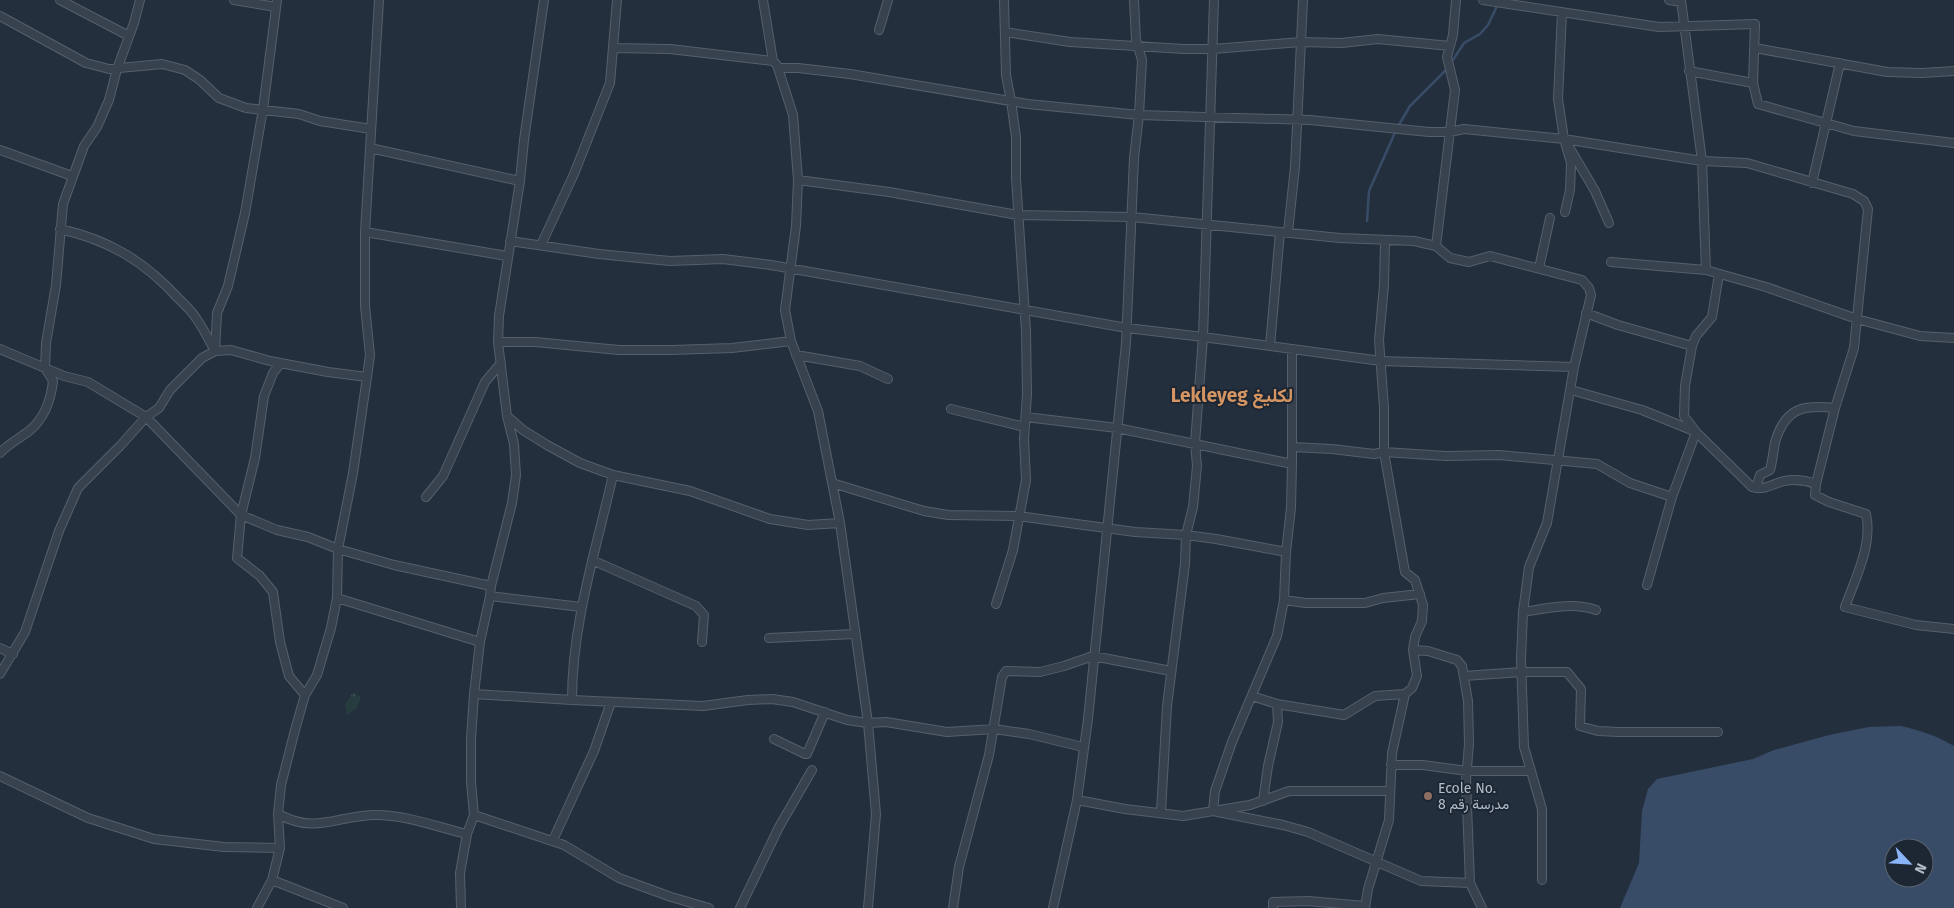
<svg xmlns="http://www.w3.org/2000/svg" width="1954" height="908" font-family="'Fira Sans',Vazirmatn,sans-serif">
	<defs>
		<pattern id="grass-tufts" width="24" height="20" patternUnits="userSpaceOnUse" patternTransform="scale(1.25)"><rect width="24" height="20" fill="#263c3f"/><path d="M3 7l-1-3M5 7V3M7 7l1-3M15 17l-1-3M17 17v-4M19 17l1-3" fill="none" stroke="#435659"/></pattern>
	</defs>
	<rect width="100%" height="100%" fill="#242f3e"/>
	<path fill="url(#grass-tufts)" d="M353,693L361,697L356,709L347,715L345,704Z"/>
	<path fill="#394c67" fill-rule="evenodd" d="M1900,726C1920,730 1937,736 1954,746V908H1620L1639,863L1642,811L1648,789L1657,779L1753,759L1774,750L1829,735L1869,727ZM1894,848H1924V878H1894Z"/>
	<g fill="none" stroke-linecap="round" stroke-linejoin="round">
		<path stroke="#394c67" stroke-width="2.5" d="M1451,63L1464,43L1480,34L1488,25L1498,4
			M1367,221L1369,191L1397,128L1410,106L1448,68"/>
		<g stroke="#565f6c" stroke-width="10">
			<path id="minor" d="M60,0L129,36
				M234,0L276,7
				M763,0L773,61L777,65L793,115L798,180L796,226L785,310L791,341L818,411L840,523L868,723L876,814L868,908
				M1483,0L1659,27L1755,24L1753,83L1758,104L1854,131L1954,143
				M1669,0L1681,2
				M1681,0L1702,161L1706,270
				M1562,13L1558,99L1564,139L1571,163L1570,190L1565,212
				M0,16L86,63L109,69L162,64L185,70L200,80L219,98L246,108L299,114L320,121L371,129
				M879,30L888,0
				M1005,32L1070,42L1184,49H1213L1300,42L1341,43L1378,39L1450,46
				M613,48L670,49L773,61
				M1755,48L1887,72L1922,73L1954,71
				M778,68H798L850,74L1028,104L1139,115L1310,120L1429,132H1450L1464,129L1564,139L1702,161L1747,163L1853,194L1864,201L1868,209L1854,348L1835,408L1816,484L1815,495L1829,502L1866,514C1873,545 1855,579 1845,607L1916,625L1954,629
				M1689,71L1753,83
				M1568,145L1595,191L1609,223
				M370,148L520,181
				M0,150L72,176
				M798,180L889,192L1018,215L1132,217L1340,238L1414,241L1436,246L1450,258L1469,262L1490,256L1582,280L1589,288L1591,295L1574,367L1547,523L1529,567L1523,612L1521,659L1524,747L1542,809V880
				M1812,183L1840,63
				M60,229C109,240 144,261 178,298C184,304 191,310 196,318C203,328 209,340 215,351
				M365,232L507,256
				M1288,232L1295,167L1303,0
				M510,241L599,254L670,261L723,259L771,265L1127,328L1203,337L1381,361L1574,367
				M541,245L574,174L610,83L617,0
				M1436,246L1455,90L1447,57L1453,35L1456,0
				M1611,262L1706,270L1766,287L1857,319L1920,336L1954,338
				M1539,268L1550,218
				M1719,274L1712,317L1696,336L1692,346L1685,386L1684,416L1696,432L1752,487C1764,491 1772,484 1784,481C1795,479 1805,480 1816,484
				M1586,313L1618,325L1692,346
				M498,342H535L619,350H672L732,348L791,341
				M1270,346L1280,232
				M0,349L64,376L88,382L146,417L241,515L277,530L308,537L338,549L394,565L491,586
				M1292,349V464L1291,508L1286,552L1284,600L1277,636L1232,742L1215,791L1213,811L1283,825L1308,832L1421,881L1470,883
				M215,351L217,313L228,286L245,213L263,109L277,0
				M796,355L860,366L888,379
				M281,363L273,373L264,396L255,458L241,515L237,558L260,576L273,592L280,642L289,676L305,695
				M1571,390L1642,410L1694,431
				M951,409L1025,427
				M507,416L523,430L547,445L580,463L613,475L690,491L770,519L808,525L840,523
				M1026,417L1117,428L1292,464
				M1292,447L1332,449L1374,454L1384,452L1446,456L1499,455L1597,464L1630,483L1672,497
				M0,453C8,444 20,438 29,431C44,419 51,399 53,381L45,368L46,343L56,285L63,204L84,146L97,127L109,100L117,69L134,23L140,0
				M832,483L924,511L948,515L1018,516L1135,532L1186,535L1216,539L1286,552
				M1756,488L1760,475L1770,470C1773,460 1773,449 1776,439C1787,406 1806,405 1835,408
				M426,497L443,476L485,382L501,363
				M592,560L696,606L704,615L702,642
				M1647,585L1672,497L1696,432
				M490,596L581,607
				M337,598L480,642
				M1284,600L1306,603H1365L1383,598L1420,594
				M996,604L1013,550L1026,480L1024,439L1027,394L1026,331L1016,178V137L1011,101L1006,75L1004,0
				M1523,612C1548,608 1572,602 1596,610
				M769,638L855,634
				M0,648L13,654
				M1413,650L1428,651L1457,660L1462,666L1468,701L1469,744L1466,780L1470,883L1482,908
				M0,674L25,632L59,531L78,488L120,446L146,417L159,408L170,390L202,358L215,351L231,350L270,361L328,372L367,377
				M1464,676L1522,672H1567L1581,689L1580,726L1598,731L1619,732H1718
				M474,694L572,700L703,706L748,700L772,699L793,702L847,720L868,723L886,722L947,732L994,729L1029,734L1083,747
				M1252,696L1277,704L1344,715L1375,696L1405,694L1412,688L1417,676L1413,650L1415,637L1422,621L1423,605L1415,580L1405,572L1384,452V408L1379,340L1384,285L1385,241
				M572,700C572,623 596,550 613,475
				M774,739L805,754H807L825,712
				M1391,765H1423L1467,771H1530
				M0,776L88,818L154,839L224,847L280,848
				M1077,800L1125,809L1183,816L1250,805L1289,791H1389
				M1263,801L1268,766L1278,722L1277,704
				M1161,812L1167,706L1185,564L1186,535L1193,507L1197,466L1195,443L1203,337L1214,0
				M278,814C317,835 337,815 376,815C407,815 437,827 467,834
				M474,815L564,845L619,878L671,897L709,908
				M553,840L594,751L611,702
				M272,880L343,908
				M257,908L272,880L280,848L278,814L281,785L295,730L305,695L317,675L331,628L337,598L338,549L353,473L367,377L370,355L365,306V232L379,0
				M461,908L460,873L467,834L474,815L471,782V739L474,694L480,642L490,596L491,586L512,503L516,475L514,444L507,416L498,342L499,316L520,181L524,140L544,0
				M740,908L779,827L812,770
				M953,908L959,867L989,755L1002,677L1006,671L1040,672L1064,666L1093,656L1171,671
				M1053,908L1077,800L1088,719L1126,343L1134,158L1139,115L1142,60L1136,40L1134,0
				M1273,908V902L1308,901L1365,906
				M1365,908L1368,889L1389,820L1392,753L1405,694"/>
		</g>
		<use href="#minor" stroke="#38414e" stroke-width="8"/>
	</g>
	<circle fill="#8d6e63" stroke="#1d2633" stroke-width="2" cx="1428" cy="796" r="5"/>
	<g text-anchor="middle" stroke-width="4" stroke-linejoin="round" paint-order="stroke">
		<g font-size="14" fill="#b4bcc9" stroke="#1d2633" text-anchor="start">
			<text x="1438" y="793">Ecole No.<tspan x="1438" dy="16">8 مدرسة رقم</tspan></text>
		</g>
		<g font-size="19" font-weight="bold" fill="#d59563" stroke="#1d2633">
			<text x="1232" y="402">Lekleyeg لكليغ</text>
		</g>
	</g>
	<g transform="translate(1909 863) rotate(115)"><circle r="24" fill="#1d2633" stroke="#59626f"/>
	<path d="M0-4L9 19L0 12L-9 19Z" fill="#8ab4f8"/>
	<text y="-8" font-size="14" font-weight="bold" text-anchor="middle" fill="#b4bcc9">N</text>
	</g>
</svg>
